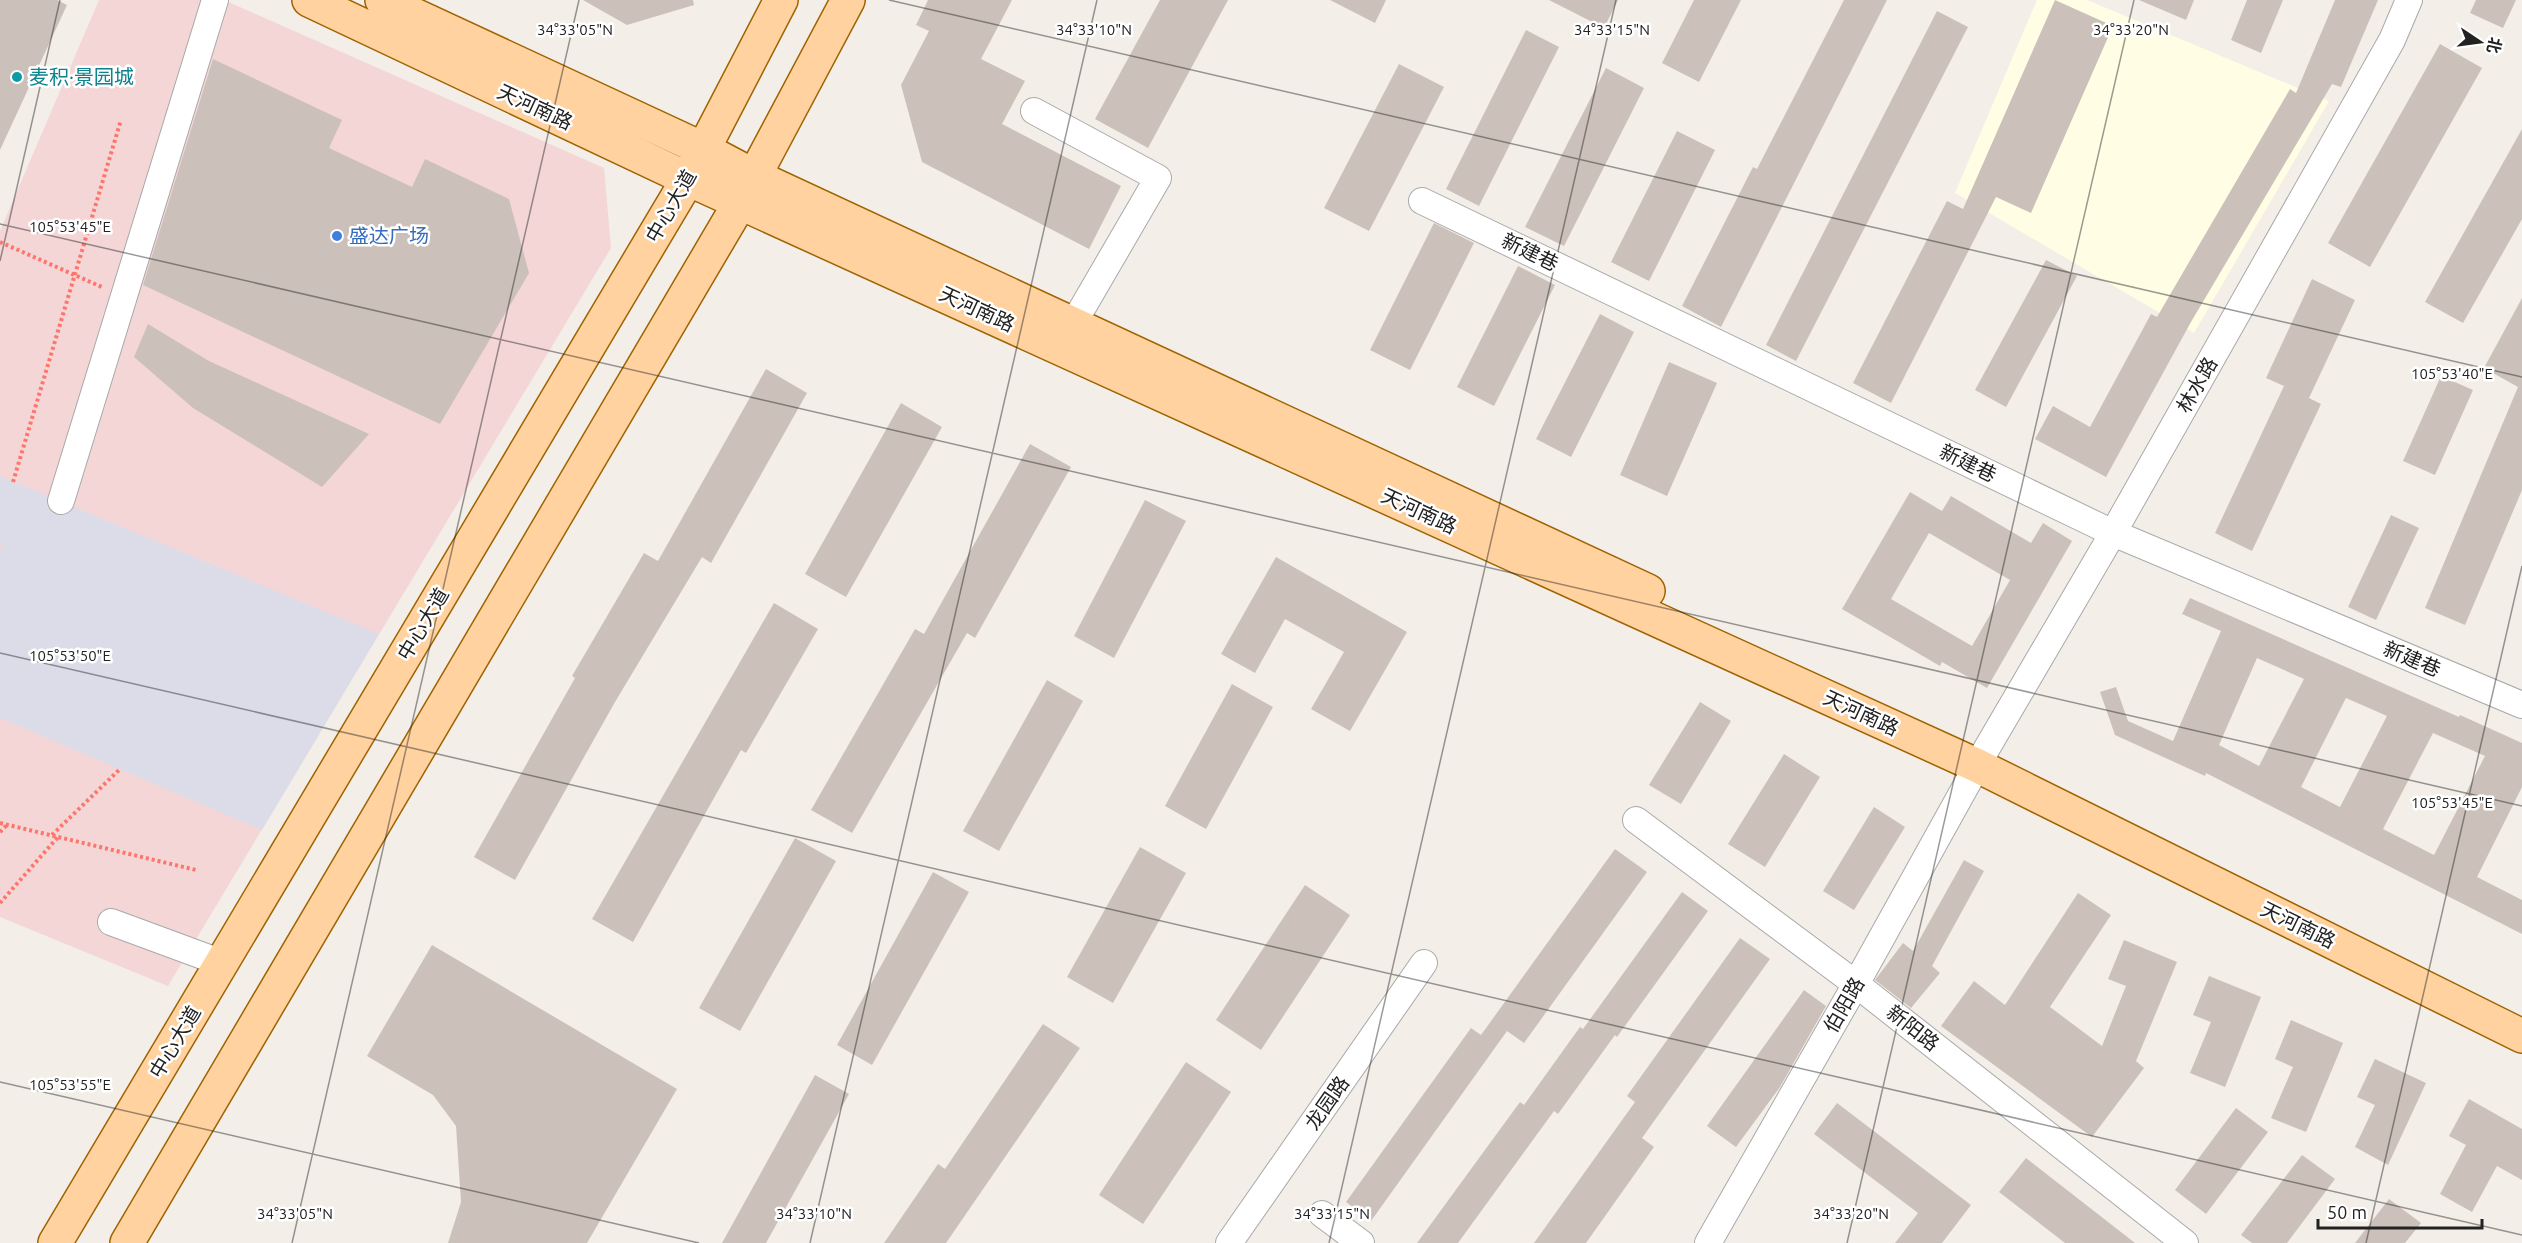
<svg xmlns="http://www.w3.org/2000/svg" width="2522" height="1243" font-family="Ubuntu,'Noto Sans SC',sans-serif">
	<rect width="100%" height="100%" fill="#f3eee8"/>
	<path fill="#f4d6d7" d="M99,0H224L604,168L611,248L168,986L0,917V231Z"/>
	<path fill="#fffee4" d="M2037,0H2087L2329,101L2194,333L1955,193Z"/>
	<path fill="#dcdce9" d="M0,476L379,634L262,830L0,718V550L2,544L0,541Z"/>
	<path fill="#cbc1ba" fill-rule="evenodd" d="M0,0H57L67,5L0,150Z
		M583,0H693L694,5L627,25Z
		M928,0H1012L981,59L1025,81L1002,124L1121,186L1089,249L922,162L901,85L929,31L916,25Z
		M1160,0H1228L1148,148L1095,119Z
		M1330,0H1386L1375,23Z
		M1549,0H1618L1604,28Z
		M1694,0H1741L1699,82L1662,63Z
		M1844,0H1887L1721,327L1682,306L1753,167L1757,169Z
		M2055,0L2113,26L2031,213L1996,197L1891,403L1853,383L1947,201L1963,209Z
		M2139,0H2194L2186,20Z
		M2247,0H2283L2261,53L2231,40Z
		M2335,0H2378L2341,87L2332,84L2191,322L2106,477L2035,439L2053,406L2090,427L2151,314L2157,317L2290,89L2296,93Z
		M2476,0H2516L2503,28L2470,13Z
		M1937,11L1968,27L1796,361L1766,345Z
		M1526,30L1559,47L1479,206L1446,189Z
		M2440,44L2482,68L2370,267L2328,243Z
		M213,59L342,120L329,148L412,187L425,159L509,199L529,273L440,424L143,285Z
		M1399,64L1444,87L1369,231L1324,208Z
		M1606,68L1644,88L1564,246L1525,227Z
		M2522,129V219L2463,323L2425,302Z
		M1677,131L1715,150L1649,281L1611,262Z
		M1434,223L1474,243L1410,370L1370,350Z
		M2046,260L2077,276L2006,407L1975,390Z
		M1518,266L1555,285L1494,406L1457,387Z
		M2312,279L2355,300L2309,398L2321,404L2252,551L2215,533L2284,386L2266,378Z
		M2522,298V490L2465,625L2425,608L2518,387L2484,368Z
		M1600,314L1634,332L1571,457L1536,439Z
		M148,324L209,361L369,434L322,487L193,408L134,357Z
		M1669,362L1717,383L1667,496L1620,475Z
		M766,369L807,393L711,563L702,557L615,702L515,880L474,857L575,678L572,676L644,553L658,561Z
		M2441,376L2473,390L2435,475L2403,461Z
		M901,403L942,427L846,597L805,574Z
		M1030,444L1071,467L975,638L967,633L852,833L811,810L915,629L924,634Z
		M1910,492L1942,511L1951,496L2031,543L2043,523L2072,541L1987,688L1942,662L1940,666L1842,609ZM1929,533L2010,580L1972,646L1891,599Z
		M1145,500L1186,521L1114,658L1074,636Z
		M2391,515L2419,528L2376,620L2348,607Z
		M1276,557L1407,632L1350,731L1311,709L1344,652L1285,619L1255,673L1221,654Z
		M2190,598L2459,717L2460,715L2522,743V787L2477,877L2522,900V934L2206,773L2205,776L2115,735L2100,692L2116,687L2128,721L2173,741L2221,631L2182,614ZM2257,658L2304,679L2259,766L2219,745ZM2346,698L2387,716L2340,807L2301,787ZM2433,733L2485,756L2434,855L2383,829Z
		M774,603L818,629L746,753L741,750L633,942L592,919Z
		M1047,680L1083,701L999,851L963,831Z
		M1232,684L1273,707L1206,829L1165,806Z
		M1700,702L1731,721L1681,804L1649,785Z
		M1784,754L1820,777L1765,867L1728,844Z
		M1874,807L1905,827L1854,910L1823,891Z
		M795,838L836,861L740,1031L699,1008Z
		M1140,847L1186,873L1113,1003L1067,977Z
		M1615,849L1647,872L1524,1043L1507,1031L1371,1221L1346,1202L1471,1028L1481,1035Z
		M1964,860L1984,871L1932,966L1940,973L1911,1008L1875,980L1903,943L1913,951Z
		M933,872L969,892L872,1065L837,1045Z
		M1305,885L1350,915L1261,1050L1216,1020Z
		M1682,892L1708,911L1617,1037L1615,1035L1558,1114L1554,1111L1458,1243H1417L1520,1102L1524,1105L1580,1027L1583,1029Z
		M2078,893L2111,915L2050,1007L2102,1046L2126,986L2108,979L2124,940L2177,962L2136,1061L2144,1068L2092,1137L1941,1026L1974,981L2005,1005Z
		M1740,938L1770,959L1642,1138L1654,1147L1586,1243H1534L1635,1102L1627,1096Z
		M432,945L677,1089L587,1243H448L461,1202L456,1126L433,1095L367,1056Z
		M2209,976L2261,997L2225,1087L2190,1073L2211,1022L2193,1015Z
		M1804,990L1826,1006L1780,1087L1736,1147L1707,1126Z
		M2291,1020L2343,1043L2306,1132L2271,1118L2293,1067L2275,1059Z
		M1043,1024L1080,1048L946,1243H884L938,1164L945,1169Z
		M2375,1059L2426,1083L2388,1165L2355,1147L2375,1105L2357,1097Z
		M1186,1062L1231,1092L1143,1224L1099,1195Z
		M815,1075L849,1094L766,1243H722Z
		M2469,1099L2522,1129V1180L2497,1166L2472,1212L2440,1194L2466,1145L2449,1136Z
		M1837,1103L1971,1205L1942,1243H1895L1918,1213L1814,1134Z
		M2236,1108L2268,1132L2206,1214L2175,1190Z
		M2302,1155L2335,1179L2287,1243H2252L2241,1235Z
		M2026,1158L2135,1243H2065L1999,1192Z
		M2389,1199L2421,1223L2405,1243H2355Z"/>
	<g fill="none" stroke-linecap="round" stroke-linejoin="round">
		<g stroke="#a9a9a9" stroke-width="28">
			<path id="minor" d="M1034,111L1158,178L1073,324
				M1422,201L2113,533L2522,705
				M61,501L215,0
				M1636,820L1856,984L2185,1243
				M111,922L222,963
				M1322,1214L1361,1243
				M1229,1243L1424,963
				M1708,1243L1856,984L1987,748L2113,533L2392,40L2409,0"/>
		</g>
		<g stroke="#9f6300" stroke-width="36">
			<path id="major" d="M309,0L688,179L1978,766L2522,1036
				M382,0L703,149L754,176L1648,591
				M55,1243L688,179L781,0
				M127,1243L741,201L848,0"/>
		</g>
		<path stroke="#ff756c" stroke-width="4" stroke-dasharray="3 3" stroke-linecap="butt" d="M0,242L104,288
			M13,482L121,120
			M0,823L196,870
			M0,832L7,825
			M52,835L120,769
			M0,903L58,837"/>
		<use href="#minor" stroke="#fff" stroke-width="26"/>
		<use href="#major" stroke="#ffd2a0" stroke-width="33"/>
	</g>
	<path fill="none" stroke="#222" stroke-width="1.5" stroke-opacity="0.45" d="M889,0L2522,377M0,224L2522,806M0,261L60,0M0,653L2522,1235M0,1082L699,1243M292,1243L579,0M810,1243L1097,0M1329,1243L1616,0M1847,1243L2134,0M2366,1243L2522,566"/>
	<circle fill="#0f9aa8" stroke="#fff" stroke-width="2" cx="17" cy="77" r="6"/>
	<circle fill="#3f7fe0" stroke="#fff" stroke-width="2" cx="337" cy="236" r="6"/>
	<g text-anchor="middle" stroke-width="5" stroke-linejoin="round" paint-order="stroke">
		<g font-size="20" fill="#0d838f" stroke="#fff" text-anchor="start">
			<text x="29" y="84">麦积·景园城</text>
		</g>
		<g font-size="20" fill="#222" stroke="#fff">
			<text transform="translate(535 107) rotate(25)" y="7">天河南路</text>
			<text transform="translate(671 206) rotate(-60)" y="7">中心大道</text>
			<text transform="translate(1530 252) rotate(26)" y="7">新建巷</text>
			<text transform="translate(977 309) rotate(25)" y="7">天河南路</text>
			<text transform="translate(2197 385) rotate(-60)" y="7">林水路</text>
			<text transform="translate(1968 463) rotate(26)" y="7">新建巷</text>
			<text transform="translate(1419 511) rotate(25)" y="7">天河南路</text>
			<text transform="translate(423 624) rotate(-59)" y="7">中心大道</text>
			<text transform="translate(2412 659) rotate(23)" y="7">新建巷</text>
			<text transform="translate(1861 713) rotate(25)" y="7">天河南路</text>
			<text transform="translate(2298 925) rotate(26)" y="7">天河南路</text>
			<text transform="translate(1844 1005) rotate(-60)" y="7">伯阳路</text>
			<text transform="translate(1913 1028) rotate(38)" y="7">新阳路</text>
			<text transform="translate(175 1042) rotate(-59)" y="7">中心大道</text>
			<text transform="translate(1327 1103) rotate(-55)" y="7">龙园路</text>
		</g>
		<g font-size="20" fill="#366cbe" stroke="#fff" text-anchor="start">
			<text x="349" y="243">盛达广场</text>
		</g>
	</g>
	<g font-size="15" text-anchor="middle" fill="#222" stroke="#fff" stroke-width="5" stroke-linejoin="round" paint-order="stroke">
		<text x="575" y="35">34°33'05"N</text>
		<text x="1094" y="35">34°33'10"N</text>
		<text x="1612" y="35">34°33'15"N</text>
		<text x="2131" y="35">34°33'20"N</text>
		<text x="70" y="232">105°53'45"E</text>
		<text x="2452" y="379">105°53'40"E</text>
		<text x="70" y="661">105°53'50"E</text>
		<text x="2452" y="808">105°53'45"E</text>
		<text x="70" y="1090">105°53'55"E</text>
		<text x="295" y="1219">34°33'05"N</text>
		<text x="814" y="1219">34°33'10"N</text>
		<text x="1332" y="1219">34°33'15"N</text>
		<text x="1851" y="1219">34°33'20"N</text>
	</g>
	<g transform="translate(2480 42) rotate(103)" stroke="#ffffff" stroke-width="4.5" paint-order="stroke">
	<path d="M0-4.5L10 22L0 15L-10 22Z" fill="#222222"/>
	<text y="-9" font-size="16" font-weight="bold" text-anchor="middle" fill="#222222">北</text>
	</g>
	<path d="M2318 1219v9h164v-9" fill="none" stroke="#222222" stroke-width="3"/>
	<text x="2327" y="1219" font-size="18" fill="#222222" stroke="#ffffff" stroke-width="4.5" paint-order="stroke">50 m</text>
</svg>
